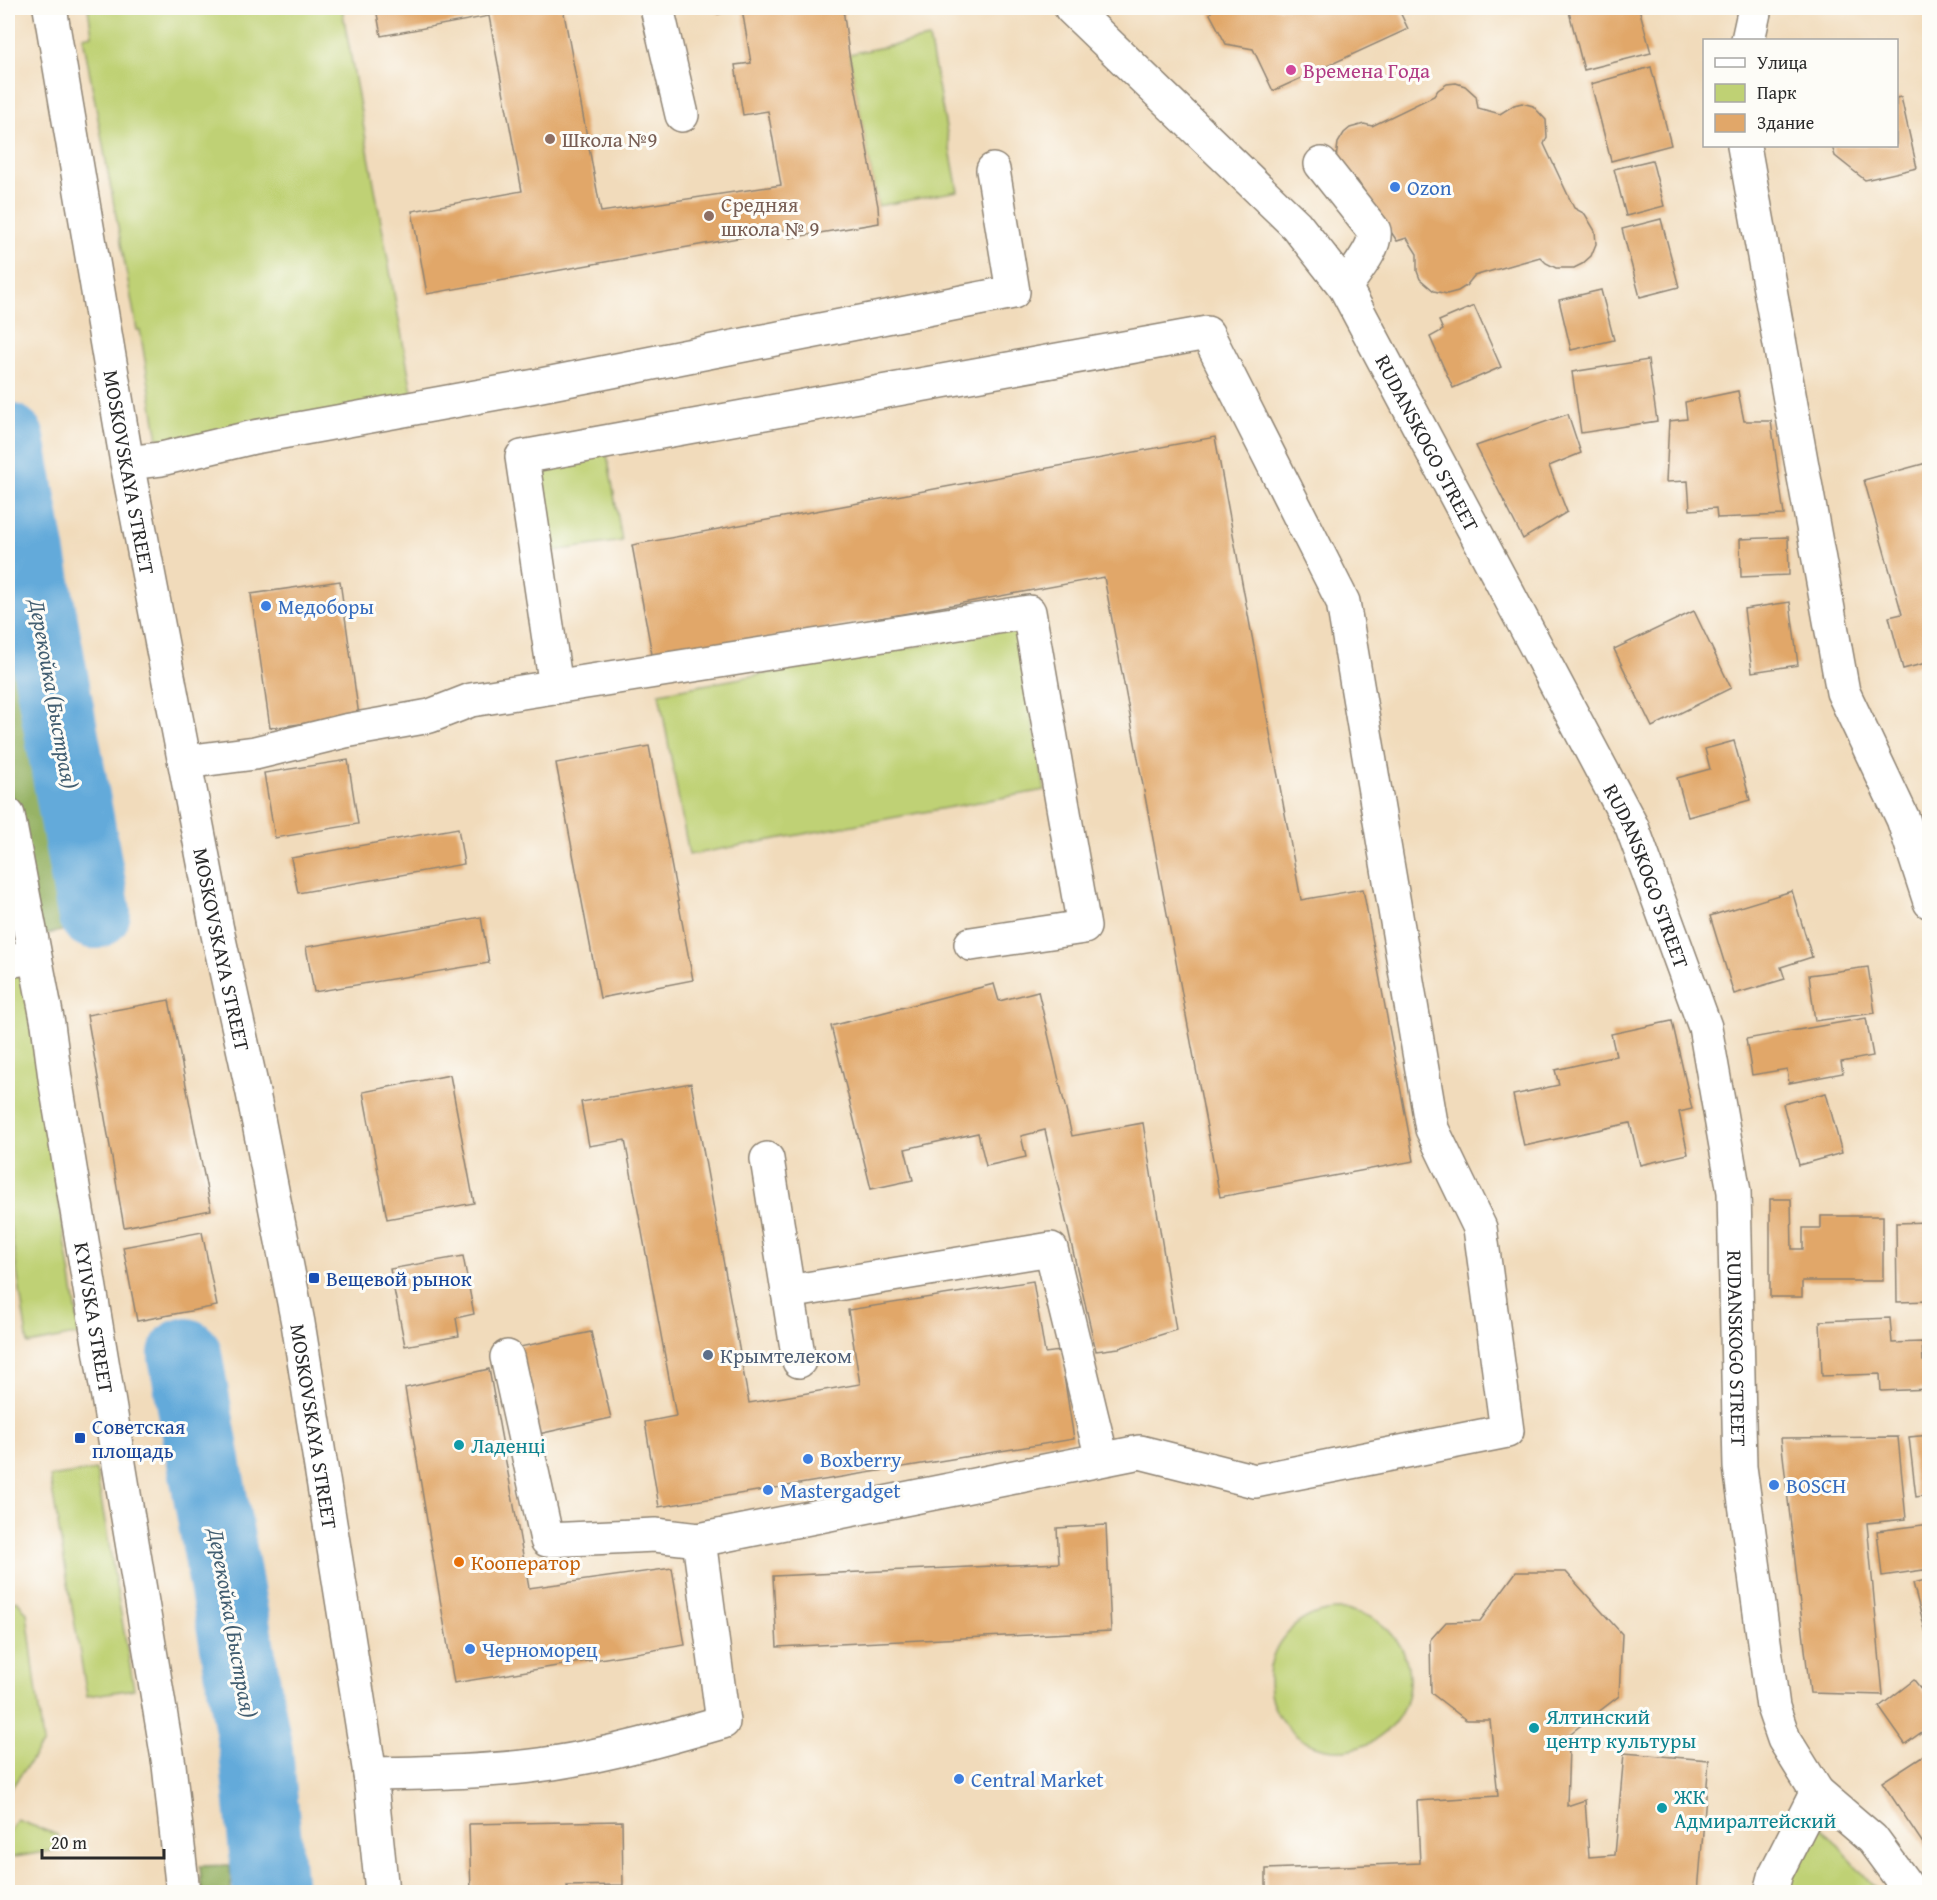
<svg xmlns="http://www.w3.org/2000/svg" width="1937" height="1900" viewBox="0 0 1937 1900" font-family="'Gentium Book Plus',serif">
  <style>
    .green { fill: #bfd174; stroke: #757e50; stroke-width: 1.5 }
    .forest { fill: #97b366; stroke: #616f48; stroke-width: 1.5 }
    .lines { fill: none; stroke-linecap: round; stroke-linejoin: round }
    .river { stroke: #64aada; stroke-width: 74 }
    .building { fill: #e1a769 }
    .minor-casing { stroke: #8e8373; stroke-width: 36 }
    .major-casing { stroke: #8e8373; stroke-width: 36 }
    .minor { stroke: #fff; stroke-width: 33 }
    .major { stroke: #fff; stroke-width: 33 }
    .hotel-dot { fill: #d1479c; stroke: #fdfcf7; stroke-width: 2 }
    .education-dot { fill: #8d6e63; stroke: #fdfcf7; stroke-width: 2 }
    .shop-dot { fill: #3f7fe0; stroke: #fdfcf7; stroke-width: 2 }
    .transit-dot { fill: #1a4fb4; stroke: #fdfcf7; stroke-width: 2 }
    .service-dot { fill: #5c6f8a; stroke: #fdfcf7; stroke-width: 2 }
    .culture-dot { fill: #0f9aa8; stroke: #fdfcf7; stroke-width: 2 }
    .food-dot { fill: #e8710a; stroke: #fdfcf7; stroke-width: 2 }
    .labels { text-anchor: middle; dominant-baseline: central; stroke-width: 6; stroke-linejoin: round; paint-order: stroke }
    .hotel-label { font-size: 21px; fill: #b23c85; stroke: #fdfcf7; text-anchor: start }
    .education-label { font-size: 21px; fill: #785e54; stroke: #fdfcf7; text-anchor: start }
    .shop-label { font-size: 21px; fill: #366cbe; stroke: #fdfcf7; text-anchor: start }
    .street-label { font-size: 21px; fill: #2b2b2b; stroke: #fdfcf7 }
    .transit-label { font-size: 21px; fill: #164399; stroke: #fdfcf7; text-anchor: start }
    .service-label { font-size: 21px; fill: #4e5e75; stroke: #fdfcf7; text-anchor: start }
    .culture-label { font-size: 21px; fill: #0d838f; stroke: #fdfcf7; text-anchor: start }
    .food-label { font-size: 21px; fill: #c56008; stroke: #fdfcf7; text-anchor: start }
    .water-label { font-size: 22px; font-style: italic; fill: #425e71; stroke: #fdfcf7 }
  </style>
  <rect width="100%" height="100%" fill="#fdfcf7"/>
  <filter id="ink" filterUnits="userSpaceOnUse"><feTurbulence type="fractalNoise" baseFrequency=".0167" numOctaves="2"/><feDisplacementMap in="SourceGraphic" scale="12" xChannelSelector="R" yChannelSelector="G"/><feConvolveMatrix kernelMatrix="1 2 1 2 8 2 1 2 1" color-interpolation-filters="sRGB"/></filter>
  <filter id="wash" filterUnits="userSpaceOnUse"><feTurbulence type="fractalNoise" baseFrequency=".008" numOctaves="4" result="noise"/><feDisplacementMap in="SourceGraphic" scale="24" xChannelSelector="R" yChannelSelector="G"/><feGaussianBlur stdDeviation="1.35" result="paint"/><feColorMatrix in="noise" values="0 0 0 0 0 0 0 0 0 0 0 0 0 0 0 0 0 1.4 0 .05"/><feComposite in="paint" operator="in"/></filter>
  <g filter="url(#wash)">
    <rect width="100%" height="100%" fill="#f1dbbb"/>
    <g class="green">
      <path d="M88 8H342L415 408 158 440 140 330H137L83 37 92 35Z"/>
      <path d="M929 38 958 191 878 206 849 54Z"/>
      <path d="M606 448 622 541 554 551 538 461Z"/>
      <path d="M1016 628 1045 790 689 855 659 693Z"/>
      <path d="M23 973 80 1334 28 1344 8 1211V976Z"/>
      <path d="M96 1470 134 1689 87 1696 50 1477Z"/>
      <path d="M17 1600 27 1613 43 1743 10 1790 8 1789V1606Z"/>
      <circle cx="1339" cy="1680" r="70"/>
      <path d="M1810 1814 1879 1892H1787Z"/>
      <path d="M17 1820 58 1835 56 1850 8 1858V1834Z"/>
    </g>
    <g class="forest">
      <path d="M8 577 70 929 34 937 8 776Z"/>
      <path d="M230 1865 231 1892H202L200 1866Z"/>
    </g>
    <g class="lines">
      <g class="river">
        <path d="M8 440 94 912"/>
        <path d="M185 1355 256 1752 270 1892"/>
      </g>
    </g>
    <g id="blocks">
      <g class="building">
        <path d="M376 8H563L601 212 781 185 768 111 743 115 735 65 751 63 742 9 718 14 717 8H843L849 54 878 206 879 223 790 238 788 229 427 294 412 211 522 191 489 16 381 36Z"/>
        <path d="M1213 8H1398L1408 29 1273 91 1253 49 1226 44 1210 14Z"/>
        <path d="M1568 8H1639L1651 53 1584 70Z"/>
        <path d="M1651 67 1671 145 1611 161 1591 84Z"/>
        <path d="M1456 83 1465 86 1476 96 1478 108 1500 114 1514 105 1522 103 1533 106 1546 120 1547 137 1544 144 1574 208 1585 214 1595 231 1596 244 1591 256 1582 264 1574 268H1556L1546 263 1540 257 1474 276 1466 286 1458 291 1447 294 1434 291 1420 279 1417 271V254L1407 238 1397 241 1357 180 1347 174 1336 159 1338 143 1344 133 1350 128 1364 124 1372 126 1434 96 1438 90 1447 84Z"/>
        <path d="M1901 97 1917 168 1865 180 1835 156 1832 146H1896V98Z"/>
        <path d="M1652 160 1664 206 1626 216 1614 169Z"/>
        <path d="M1661 219 1679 287 1640 297 1622 229Z"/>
        <path d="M1601 290 1614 340 1571 350 1559 300Z"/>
        <path d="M1474 306 1501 367 1453 388 1430 337 1443 330 1439 321Z"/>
        <path d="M1648 360 1657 421 1581 433 1572 372Z"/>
        <path d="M1738 391 1744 421H1771L1784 515 1717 518 1716 508 1690 510 1688 481 1666 482 1669 421 1687 419 1685 402Z"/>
        <path d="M1568 414 1581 453 1549 466 1567 512 1523 539 1476 446Z"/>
        <path d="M1215 437 1301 900 1363 889 1414 1161 1220 1197 1104 577 653 660 632 545Z"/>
        <path d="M1930 462V662L1903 669 1889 617 1902 614 1864 480Z"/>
        <path d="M1788 537 1789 575 1741 577 1740 539Z"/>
        <path d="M340 581 359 716 270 728 251 594Z"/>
        <path d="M1790 602 1798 665 1752 672 1744 609Z"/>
        <path d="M1694 611 1731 688 1652 727 1614 649Z"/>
        <path d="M1734 741 1750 800 1688 817 1677 778 1710 769 1705 749Z"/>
        <path d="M649 746 693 980 600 998 556 763Z"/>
        <path d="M348 760 358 824 275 838 264 773Z"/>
        <path d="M458 828 464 864 298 893 291 858Z"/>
        <path d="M1792 891 1812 957 1781 967 1785 979 1734 994 1710 916Z"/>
        <path d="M481 917 489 963 314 992 306 947Z"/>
        <path d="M1868 967 1875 1013 1815 1021 1809 975Z"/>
        <path d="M994 984 999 1001 1038 991 1072 1136 1143 1123 1176 1330 1119 1348 1096 1351 1045 1130 1021 1136 1026 1157 986 1166 978 1133 905 1149 913 1180 871 1189 831 1026Z"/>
        <path d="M169 1000 211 1210 124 1227 87 1015Z"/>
        <path d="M1866 1018 1873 1056 1841 1062 1843 1073 1789 1083 1787 1069 1752 1075 1746 1039Z"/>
        <path d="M1672 1021 1692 1109 1679 1112 1688 1154 1640 1165 1630 1123 1524 1146 1513 1095 1559 1085 1555 1070 1616 1056 1611 1034Z"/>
        <path d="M450 1075 474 1203 387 1219 363 1092Z"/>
        <path d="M691 1083 749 1403 860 1384 848 1310 1033 1281 1045 1353 1060 1351 1074 1439 659 1507 645 1422 676 1416 625 1140 589 1146 581 1102Z"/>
        <path d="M1826 1093 1842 1153 1799 1165 1783 1104Z"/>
        <path d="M1770 1199H1791L1792 1249H1803V1228H1821V1216H1883V1281H1802V1297H1770Z"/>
        <path d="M1930 1222V1301L1897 1302 1896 1223Z"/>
        <path d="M202 1232 217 1306 137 1321 123 1247Z"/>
        <path d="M463 1256 474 1314 456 1318 459 1336 405 1346 390 1269Z"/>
        <path d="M1890 1318 1892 1343 1922 1342 1923 1361H1930V1389L1881 1391 1880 1374 1822 1376 1820 1321Z"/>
        <path d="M591 1332 611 1418 534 1435 515 1348Z"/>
        <path d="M489 1369 529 1588 672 1568 685 1645 454 1683 405 1388Z"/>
        <path d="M1930 1435V1495L1916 1497 1909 1437Z"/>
        <path d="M1898 1437 1906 1519 1867 1523 1883 1695 1810 1693 1781 1438Z"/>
        <path d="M1930 1524V1569L1882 1576 1877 1531Z"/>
        <path d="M1106 1525 1111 1631 777 1647 773 1576 1059 1563 1057 1528Z"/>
        <path d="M1516 1572H1566L1622 1634 1619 1696 1567 1736 1569 1747 1567 1806 1585 1800 1589 1857 1615 1855 1624 1753 1709 1760 1698 1892H1266V1869L1420 1863 1417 1801 1498 1796 1490 1720H1466L1431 1693 1430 1640 1446 1622 1480 1621Z"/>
        <path d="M1930 1579V1645H1929L1913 1583Z"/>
        <path d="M1914 1680 1930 1700V1726L1905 1744 1879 1707Z"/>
        <path d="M1930 1751V1854L1882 1782Z"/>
        <path d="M622 1821 623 1885 567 1886 568 1892H471L469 1824Z"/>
      </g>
    </g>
  </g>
  <g filter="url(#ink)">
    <use href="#blocks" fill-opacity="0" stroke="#8e8373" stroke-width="1.5"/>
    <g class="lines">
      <g class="minor-casing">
        <g id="minor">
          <path d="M657 8 682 115"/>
          <path id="s1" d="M1071 8 1296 225 1345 287 1632 827 1705 1027 1734 1192 1740 1467 1773 1707 1784 1739 1817 1792"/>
          <path d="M1321 164 1374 231C1377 247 1354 273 1345 287"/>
          <path d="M127 463 161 459 254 437 536 386 1013 292 993 170"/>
          <path d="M185 762 255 753 345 731 430 716 471 700 1029 612 1084 927 971 944"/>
          <path d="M8 961 34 957"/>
          <path d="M767 1159 799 1361"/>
          <path d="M788 1292 1051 1249 1102 1459"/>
          <path d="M507 1357 547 1540 655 1535 699 1540"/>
          <path d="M370 1774C431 1773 493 1772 553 1763 611 1754 667 1738 723 1722L699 1540 1140 1452 1255 1481 1507 1431 1480 1228 1432 1129 1343 602 1207 333 522 457 556 687"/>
        </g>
      </g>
      <g class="major-casing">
        <g id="major">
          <path id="s2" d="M50 8 127 463 217 930 253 1093 298 1323 370 1774 382 1892"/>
          <path d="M1748 40 1755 8"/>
          <path d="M1744 146 1843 692 1903 819 1930 902"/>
          <path id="s3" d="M8 815 48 1024 55 1078 169 1765 183 1892"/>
          <path d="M1771 1892 1776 1873 1817 1792 1872 1839 1911 1892"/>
        </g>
      </g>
      <use href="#minor" class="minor"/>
      <use href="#major" class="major"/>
    </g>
  </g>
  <circle class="hotel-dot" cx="1291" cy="70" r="6"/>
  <g class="education-dot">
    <circle cx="550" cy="139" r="6"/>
    <circle cx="709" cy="216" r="6"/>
  </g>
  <g class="shop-dot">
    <circle cx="1395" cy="187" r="6"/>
    <circle cx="266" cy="606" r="6"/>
    <circle cx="808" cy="1459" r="6"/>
    <circle cx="1774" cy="1485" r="6"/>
    <circle cx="768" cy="1490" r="6"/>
    <circle cx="470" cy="1649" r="6"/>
    <circle cx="959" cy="1779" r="6"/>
  </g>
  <g class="transit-dot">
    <rect x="308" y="1272" width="12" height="12" rx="3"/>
    <rect x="74" y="1432" width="12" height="12" rx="3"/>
  </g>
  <circle class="service-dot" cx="708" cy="1355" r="6"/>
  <g class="culture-dot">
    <circle cx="459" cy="1445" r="6"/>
    <circle cx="1534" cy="1728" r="6"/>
    <circle cx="1662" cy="1808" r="6"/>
  </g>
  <circle class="food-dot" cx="459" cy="1562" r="6"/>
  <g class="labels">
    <g class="hotel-label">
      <text x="1303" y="70">Времена Года</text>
    </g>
    <g class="education-label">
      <text x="562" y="139">Школа №9</text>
      <text x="721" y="204">Средняя<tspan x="721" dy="24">школа № 9</tspan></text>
    </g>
    <g class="shop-label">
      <text x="1407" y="187">Ozon</text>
      <text x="278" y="606">Медоборы</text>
      <text x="820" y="1459">Boxberry</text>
      <text x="1786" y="1485">BOSCH</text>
      <text x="780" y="1490">Mastergadget</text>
      <text x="482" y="1649">Черноморец</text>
      <text x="971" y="1779">Central Market</text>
    </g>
    <g class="street-label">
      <text stroke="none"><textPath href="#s1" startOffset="568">RUDANSKOGO STREET</textPath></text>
      <text stroke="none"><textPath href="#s2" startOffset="471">MOSKOVSKAYA STREET</textPath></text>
      <text stroke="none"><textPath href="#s1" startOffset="1054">RUDANSKOGO STREET</textPath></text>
      <text stroke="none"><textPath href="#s2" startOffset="957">MOSKOVSKAYA STREET</textPath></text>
      <text stroke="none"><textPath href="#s3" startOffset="510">KYIVSKA STREET</textPath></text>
      <text stroke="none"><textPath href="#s1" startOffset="1540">RUDANSKOGO STREET</textPath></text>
      <text stroke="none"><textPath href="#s2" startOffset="1443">MOSKOVSKAYA STREET</textPath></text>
    </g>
    <g class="transit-label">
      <text x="326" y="1278">Вещевой рынок</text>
      <text x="92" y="1426">Советская<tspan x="92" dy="24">площадь</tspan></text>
    </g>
    <g class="service-label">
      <text x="720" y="1355">Крымтелеком</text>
    </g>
    <g class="culture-label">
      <text x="471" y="1445">Ладенці</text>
      <text x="1546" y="1716">Ялтинский<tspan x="1546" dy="24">центр культуры</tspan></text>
      <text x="1674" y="1796">ЖК<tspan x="1674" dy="24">Адмиралтейский</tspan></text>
    </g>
    <g class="food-label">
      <text x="471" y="1562">Кооператор</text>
    </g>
    <g class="water-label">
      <text transform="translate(54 694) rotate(80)">Дерекойка (Быстрая)</text>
      <text transform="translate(233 1623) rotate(80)">Дерекойка (Быстрая)</text>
    </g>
  </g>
  <rect width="1937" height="1900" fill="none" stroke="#fdfcf7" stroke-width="30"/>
  <rect x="1703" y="39" width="195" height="108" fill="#fdfcf7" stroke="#a9a8a5" stroke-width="1.5"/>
  <rect x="1715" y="58" width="30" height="9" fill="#ffffff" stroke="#a9a8a5" stroke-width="1.5"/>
  <text x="1757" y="69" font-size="18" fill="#2b2b2b">Улица</text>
  <rect x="1715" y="84" width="30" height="18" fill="#bfd174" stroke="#a9a8a5" stroke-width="1.5"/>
  <text x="1757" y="99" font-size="18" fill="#2b2b2b">Парк</text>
  <rect x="1715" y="114" width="30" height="18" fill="#e1a769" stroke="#a9a8a5" stroke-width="1.5"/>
  <text x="1757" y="129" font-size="18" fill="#2b2b2b">Здание</text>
  <path d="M42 1849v9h122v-9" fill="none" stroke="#2b2b2b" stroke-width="3"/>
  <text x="51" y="1849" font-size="18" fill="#2b2b2b" stroke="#fdfcf7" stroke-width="4.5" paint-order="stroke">20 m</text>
</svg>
